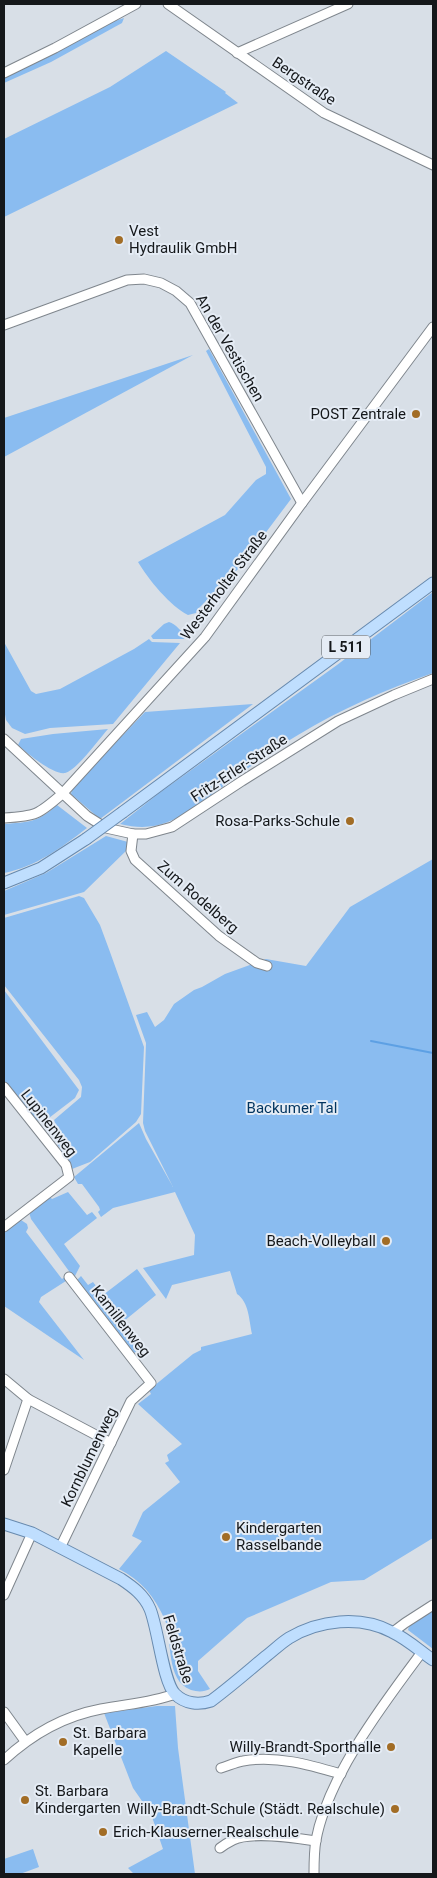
<svg xmlns="http://www.w3.org/2000/svg" width="437" height="1878" viewBox="0 0 437 1878" font-family="Roboto,sans-serif">
  <style>
    .green { fill: #8abcf0 }
    .lines { fill: none; stroke-linecap: round; stroke-linejoin: round }
    .stream { stroke: #5da0e4; stroke-width: 2 }
    .minor-casing { stroke: #7f868d; stroke-width: 11 }
    .major-casing { stroke: #688aae; stroke-width: 13 }
    .minor { stroke: #fff; stroke-width: 9 }
    .major { stroke: #bfdefe; stroke-width: 11 }
    .major-bridge-casing { stroke: #688aae; stroke-width: 13; stroke-linecap: butt }
    .major-bridge { stroke: #bfdefe; stroke-width: 11 }
    .poi-dot { fill: #a26d26; stroke: #e5ecf5; stroke-width: 2 }
    .labels { text-anchor: middle; dominant-baseline: central; stroke-width: 4; stroke-linejoin: round; paint-order: stroke }
    .shield { fill: #e5ecf5; stroke: #53585c; stroke-width: 1 }
    .shield-label { font-size: 14px; font-weight: bold; fill: #15181b }
    .street-label { font-size: 15px; fill: #15181b; stroke: #e5ecf5 }
    .poi-label { font-size: 15px; fill: #15181b; stroke: #e5ecf5; text-anchor: start }
    .park-label { font-size: 15px; fill: #01345f; stroke: #e5ecf5 }
  </style>
  <rect width="100%" height="100%" fill="#d8dfe7"/>
  <g class="green">
    <path d="M124 18 122 23 51 62 4 83V77L106 24Z"/>
    <path d="M166 51 226 92 225 93 238 103 4 217V139L110 87Z"/>
    <path d="M209 349 291 499 240 567 197 610 196 613 188 615C171 607 148 579 138 562L225 515 256 480 266 474V467L206 351Z"/>
    <path d="M193 355 4 457V418Z"/>
    <path d="M433 592V673C387 689 341 709 298 735 261 757 227 784 192 809 168 825 149 831 120 824L158 794 337 665Z"/>
    <path d="M169 622C176 624 182 632 186 637L184 639H153L151 636 164 624Z"/>
    <path d="M149 639 152 642 180 643 113 724 50 728 25 734 12 728 6 720 4 709V642L31 691 36 694 60 689 134 649Z"/>
    <path d="M253 704 100 819 71 794 72 790 78 782 145 712Z"/>
    <path d="M108 729C99 739 77 770 65 773 53 775 27 753 18 745L21 739 53 734Z"/>
    <path d="M57 805 87 828C62 847 36 867 4 873V824C29 822 37 823 57 805Z"/>
    <path d="M106 836 128 842 129 848 84 892 4 915V891L46 873Z"/>
    <path d="M433 859V1538L364 1580 331 1582 247 1618 198 1661V1671L210 1689C204 1692 198 1692 191 1690 165 1680 173 1641 165 1620 155 1597 141 1580 119 1569L142 1541 132 1536 143 1512 180 1482 165 1463 169 1461 167 1455 182 1444 138 1404 151 1394 149 1390 193 1354 201 1350V1347L252 1334C249 1320 249 1302 237 1294L230 1271 172 1285 166 1299 143 1268 194 1255 195 1235 175 1192 113 1208 101 1217 98 1212 100 1210 99 1207 82 1184H78L74 1177 139 1123 146 1139 173 1187 145 1131 143 1123 146 1043 136 1015 147 1012 155 1027 164 1020 174 1004 194 990 202 987 225 974 266 959 306 966 350 907Z"/>
    <path d="M79 896 84 898 100 925 110 952 144 1047 141 1114 136 1122 90 1162 72 1169 49 1130 56 1125 54 1120 81 1097 82 1087 79 1080 4 985V918Z"/>
    <path d="M4 990 79 1090 75 1098 45 1121 35 1120 4 1082Z"/>
    <path d="M68 1192 87 1215 92 1212 97 1218 64 1244 80 1266 74 1278 31 1219 29 1212 49 1196 52 1199Z"/>
    <path d="M21 1220 27 1224 28 1228 26 1232 62 1279 66 1276 69 1279 41 1297 39 1302 84 1360 4 1306V1230L15 1221Z"/>
    <path d="M137 1269 156 1295 124 1321 139 1342 135 1345 138 1350 133 1354 76 1281 81 1276 88 1285 93 1282 103 1295Z"/>
    <path d="M433 1610V1649L408 1630C410 1621 425 1615 433 1610Z"/>
    <path d="M157 1706H175L178 1748 195 1874H134L128 1868 163 1849 151 1814 133 1788 104 1713Z"/>
    <path d="M33 1849 39 1867 20 1874H5L4 1859Z"/>
  </g>
  <g class="lines">
    <path class="stream" d="M371 1041 433 1053"/>
    <g class="minor-casing">
      <g id="minor">
        <path d="M168 4 324 113 433 165"/>
        <path d="M237 53 348 4"/>
        <path d="M4 73 55 48 136 4"/>
        <path d="M4 325 127 280 144 279 161 283 176 291 190 303 302 503"/>
        <path d="M4 739 87 816 106 828 133 834H146L172 827 242 781 338 721 394 695 433 679"/>
        <path d="M4 818C36 816 38 815 62 794L205 637 302 503 433 327"/>
        <path d="M133 834 131 851 135 860 219 936 257 963 267 966"/>
        <path d="M4 1087 66 1165 69 1177 4 1227"/>
        <path d="M4 1379 28 1399 111 1443"/>
        <path d="M4 1470 28 1399"/>
        <path d="M60 1548 131 1401 151 1383 69 1277"/>
        <path d="M4 1595 32 1533"/>
        <path d="M393 1632 405 1623 433 1605"/>
        <path d="M4 1712 25 1741"/>
        <path d="M4 1760C31 1735 64 1716 101 1709 126 1704 151 1703 175 1694"/>
        <path d="M221 1768C228 1766 236 1762 243 1761 276 1755 310 1765 341 1774"/>
        <path d="M220 1848C224 1845 229 1842 233 1840 252 1831 296 1838 316 1841"/>
        <path d="M314 1874C314 1863 314 1851 316 1840 328 1776 384 1703 422 1652"/>
      </g>
    </g>
    <g class="major-casing">
      <g id="major">
        <path d="M123 812 433 583"/>
        <path d="M4 883 41 868 86 839"/>
        <path d="M4 1524 32 1533 121 1579C133 1587 144 1595 150 1609 158 1628 163 1682 175 1694 185 1704 199 1705 211 1701 230 1687 247 1672 265 1657 273 1651 281 1643 289 1638 319 1620 360 1615 392 1632 407 1639 420 1651 433 1660"/>
      </g>
    </g>
    <use href="#minor" class="minor"/>
    <use href="#major" class="major"/>
    <g class="major-bridge-casing">
      <path id="major-bridge" d="M86 839 123 812"/>
    </g>
    <use href="#major-bridge" class="major-bridge"/>
  </g>
  <g class="poi-dot">
    <circle cx="119" cy="240" r="5"/>
    <circle cx="416" cy="414" r="5"/>
    <circle cx="350" cy="821" r="5"/>
    <circle cx="386" cy="1241" r="5"/>
    <circle cx="226" cy="1537" r="5"/>
    <circle cx="63" cy="1742" r="5"/>
    <circle cx="391" cy="1747" r="5"/>
    <circle cx="25" cy="1800" r="5"/>
    <circle cx="395" cy="1809" r="5"/>
    <circle cx="103" cy="1832" r="5"/>
  </g>
  <g class="labels">
    <rect class="shield" x="322" y="635.5" width="48" height="23" rx="4"/>
    <g class="shield-label">
      <text x="346" y="647">L 511</text>
    </g>
    <g class="street-label">
      <text transform="translate(304 81) rotate(34)">Bergstraße</text>
      <text transform="translate(230 348) rotate(60)">An der Vestischen</text>
      <text transform="translate(224 585) rotate(-53)">Westerholter Straße</text>
      <text transform="translate(239 768) rotate(-33)">Fritz-Erler-Straße</text>
      <text transform="translate(198 897) rotate(41)">Zum Rodelberg</text>
      <text transform="translate(49 1123) rotate(52)">Lupinenweg</text>
      <text transform="translate(121 1321) rotate(52)">Kamillenweg</text>
      <text transform="translate(89 1457) rotate(-64)">Kornblumenweg</text>
      <text transform="translate(178 1649) rotate(73)">Feldstraße</text>
    </g>
    <g class="poi-label">
      <text x="129" y="231">Vest<tspan x="129" dy="17">Hydraulik GmbH</tspan></text>
      <text x="406" y="414" text-anchor="end">POST Zentrale</text>
      <text x="340" y="821" text-anchor="end">Rosa-Parks-Schule</text>
      <text x="376" y="1241" text-anchor="end">Beach-Volleyball</text>
      <text x="236" y="1528">Kindergarten<tspan x="236" dy="17">Rasselbande</tspan></text>
      <text x="73" y="1733">St. Barbara<tspan x="73" dy="17">Kapelle</tspan></text>
      <text x="381" y="1747" text-anchor="end">Willy-Brandt-Sporthalle</text>
      <text x="35" y="1791">St. Barbara<tspan x="35" dy="17">Kindergarten</tspan></text>
      <text x="385" y="1809" text-anchor="end">Willy-Brandt-Schule (Städt. Realschule)</text>
      <text x="113" y="1832">Erich-Klauserner-Realschule</text>
    </g>
    <g class="park-label">
      <text x="292" y="1108">Backumer Tal</text>
    </g>
  </g>
  <rect width="437" height="1878" fill="none" stroke="#15181b" stroke-width="10"/>
</svg>
